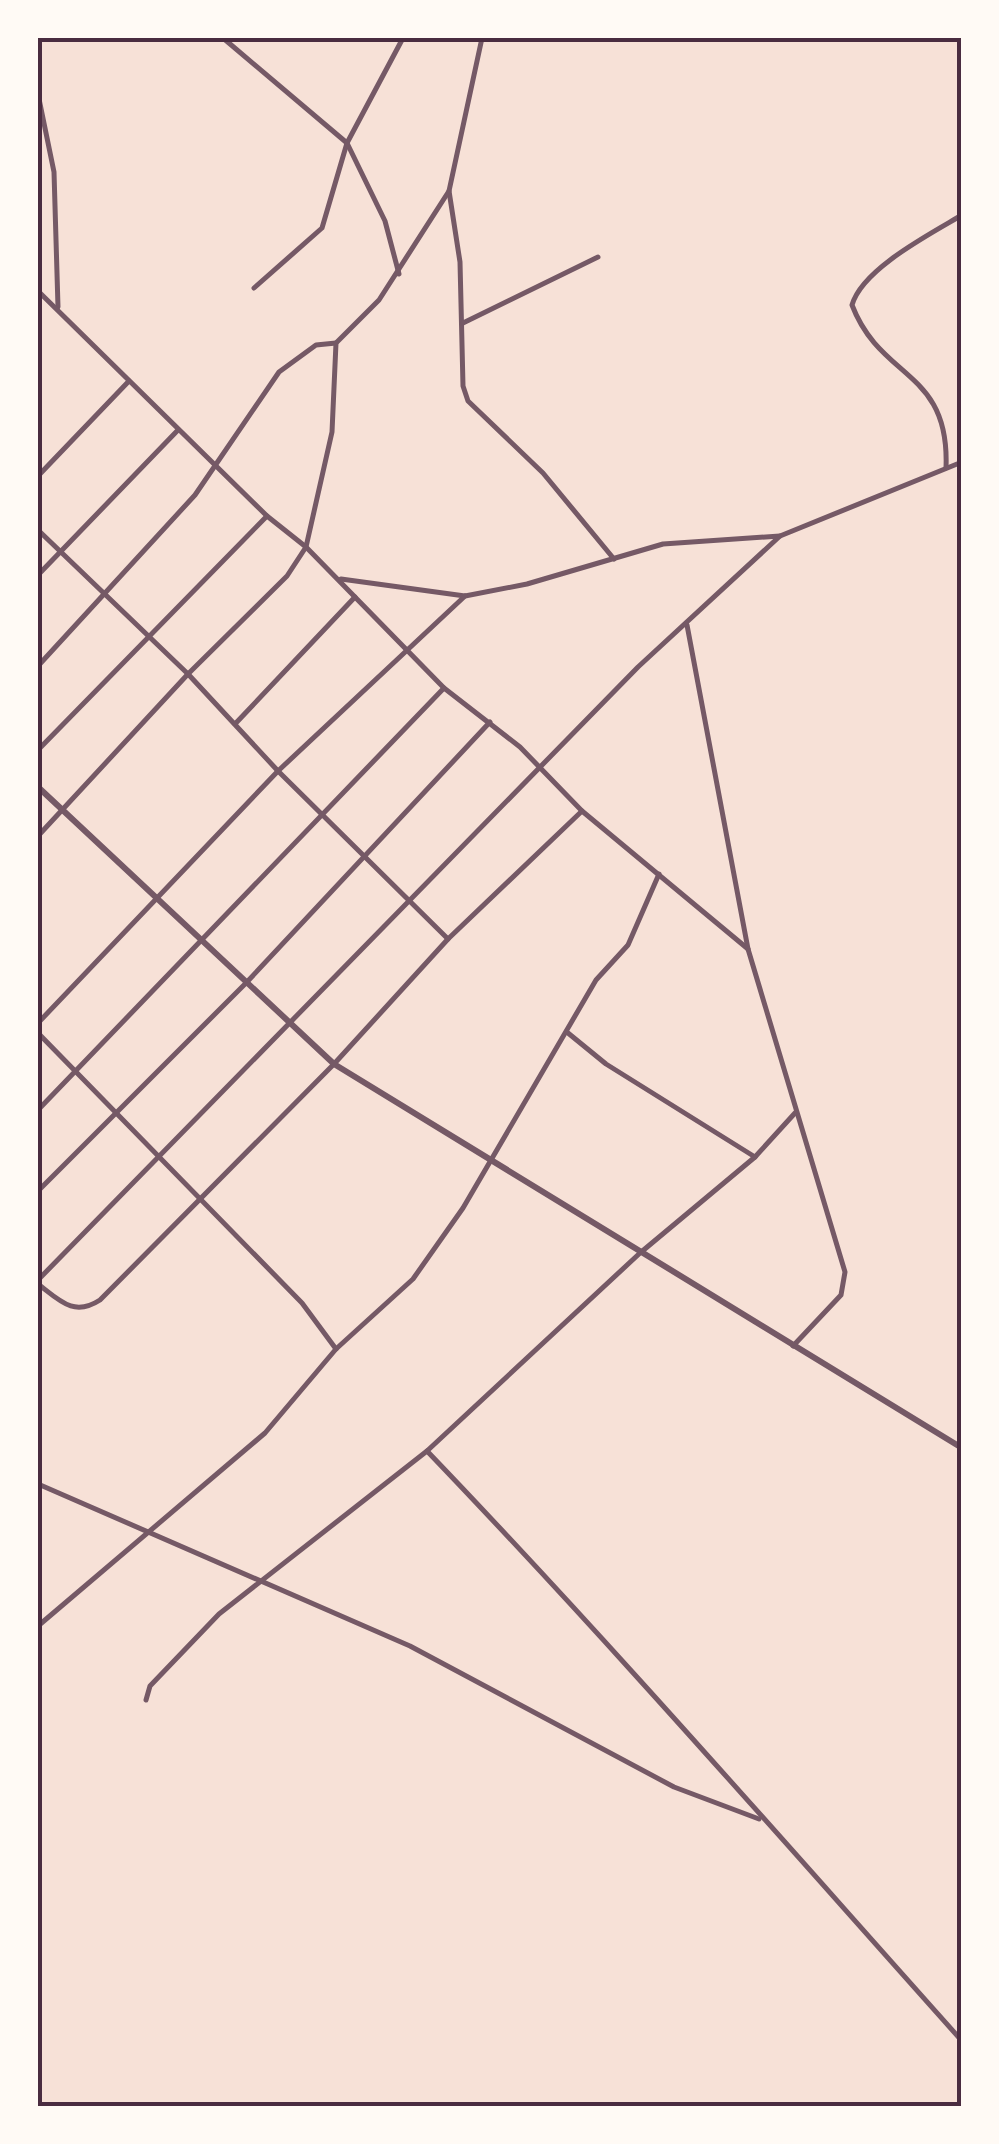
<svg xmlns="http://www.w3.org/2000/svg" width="999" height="2144" viewBox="0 0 999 2144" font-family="Raleway,sans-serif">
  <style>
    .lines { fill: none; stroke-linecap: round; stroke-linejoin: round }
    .minor { stroke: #755966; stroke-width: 5 }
    .tertiary { stroke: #755966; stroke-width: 6 }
    .neatline { fill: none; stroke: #4a2c40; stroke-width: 4 }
  </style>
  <rect width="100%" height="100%" fill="#f7e1d7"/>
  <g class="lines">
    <g class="minor">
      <path d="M223 38 347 143 385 221 399 274"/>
      <path d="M38 94 54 172 58 307"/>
      <path d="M449 191 460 262 463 386 468 401 543 473 614 559"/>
      <path d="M254 288 322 228 347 143 403 38"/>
      <path d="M38 291 267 516 306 547 444 688 520 747 582 811 748 949"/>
      <path d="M463 323 598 257"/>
      <path d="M946 468C950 369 881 381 852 305 862 269 930 234 962 215"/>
      <path d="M38 476 129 381"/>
      <path d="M38 530 188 674 278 771 448 939"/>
      <path d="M38 575 178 430"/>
      <path d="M341 579 465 596 527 584 663 544 780 536"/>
      <path d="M687 625 748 949 845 1272 841 1295 793 1346"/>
      <path d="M38 666 195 495 279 372 316 345 336 343"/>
      <path d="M235 724 355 597"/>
      <path d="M38 750 267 516"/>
      <path d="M38 836 188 674 287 576 306 547 332 432 336 343 379 300 449 191 482 38"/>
      <path d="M38 1023 278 771 465 596"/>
      <path d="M38 1033 302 1303 336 1349"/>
      <path d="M568 1033 606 1064 755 1157"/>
      <path d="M38 1110 444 688"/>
      <path d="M38 1191 246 983 490 722"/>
      <path d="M38 1280 638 667 780 536 962 462"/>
      <path d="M38 1284C60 1301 74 1317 100 1300L334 1064 448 939 582 811"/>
      <path d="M427 1451C611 1643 785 1843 962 2041"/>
      <path d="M38 1484 410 1646 674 1787 759 1819"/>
      <path d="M38 1626 265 1433 336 1349 413 1279 463 1208 596 980 628 945 659 874"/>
      <path d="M146 1700 150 1686 219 1614 427 1451 640 1253 755 1157 795 1113"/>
    </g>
    <path class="tertiary" d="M38 787 334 1064 962 1448"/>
  </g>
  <rect width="999" height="2144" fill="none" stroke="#fffaf5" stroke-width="80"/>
  <rect x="40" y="40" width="919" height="2064" class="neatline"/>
</svg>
